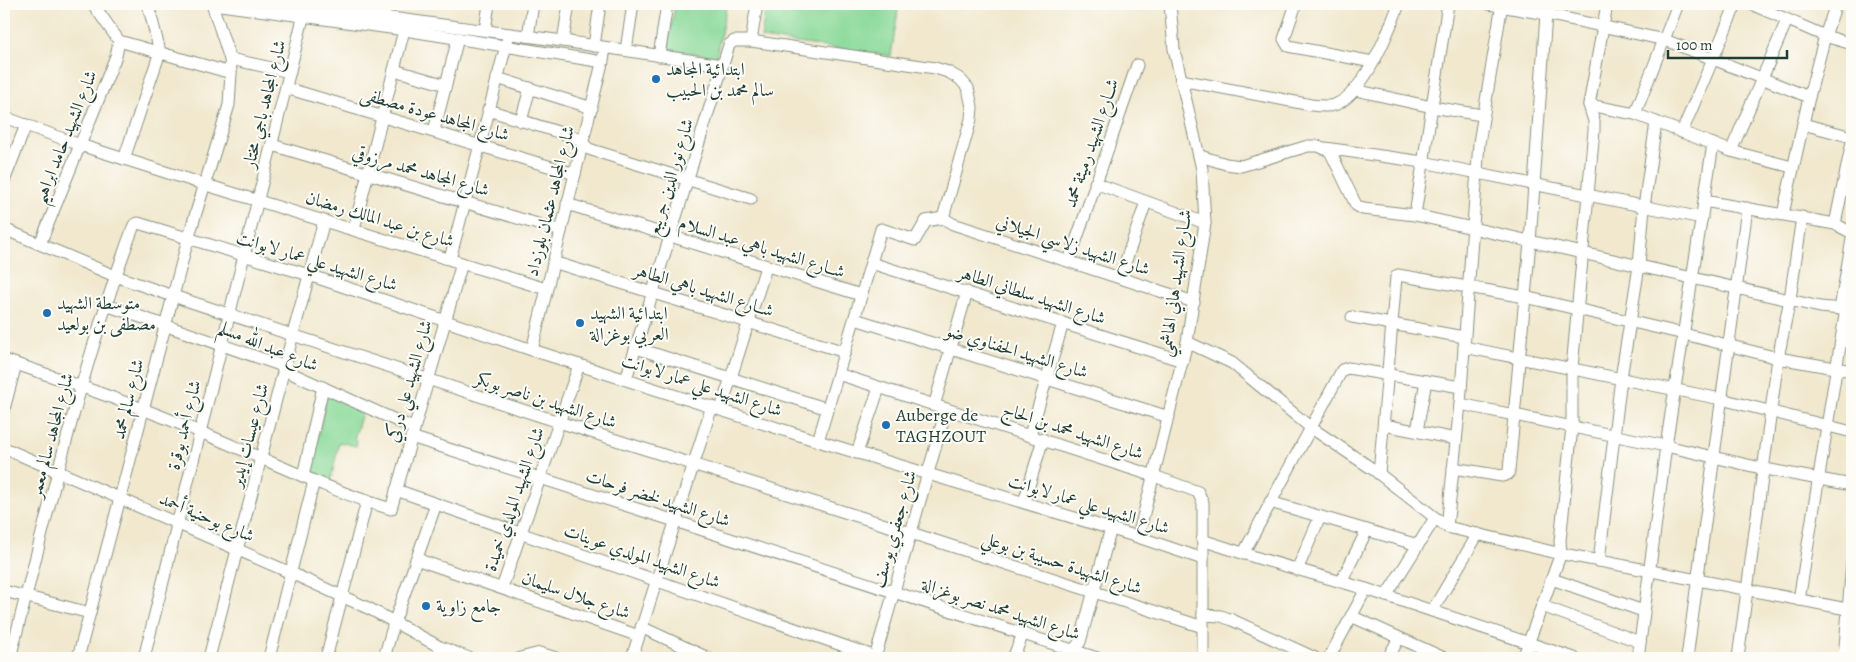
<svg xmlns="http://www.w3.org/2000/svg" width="1856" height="662" viewBox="0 0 1856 662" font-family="Alegreya,Amiri,serif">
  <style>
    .green { fill: #88d998; stroke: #548b66 }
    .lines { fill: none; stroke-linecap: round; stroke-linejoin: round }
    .minor-casing { stroke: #889281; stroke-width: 13 }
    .minor { stroke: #fff; stroke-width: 11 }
    .poi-dot { fill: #1f6fb2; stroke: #fdfcf7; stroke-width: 2 }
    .labels { text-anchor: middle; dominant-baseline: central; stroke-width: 4; stroke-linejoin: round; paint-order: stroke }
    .poi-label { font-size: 18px; fill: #1f3d34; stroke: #fdfcf7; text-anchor: start }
    .street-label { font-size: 18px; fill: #1f3d34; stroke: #fdfcf7 }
  </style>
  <rect width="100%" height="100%" fill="#fdfcf7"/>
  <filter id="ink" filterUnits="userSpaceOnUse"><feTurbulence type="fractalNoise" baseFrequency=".02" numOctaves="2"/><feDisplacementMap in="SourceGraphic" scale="10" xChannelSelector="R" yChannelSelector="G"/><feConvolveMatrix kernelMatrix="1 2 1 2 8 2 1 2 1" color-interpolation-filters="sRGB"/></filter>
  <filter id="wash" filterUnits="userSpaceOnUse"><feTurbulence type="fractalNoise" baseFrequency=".0096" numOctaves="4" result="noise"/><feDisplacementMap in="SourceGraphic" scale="20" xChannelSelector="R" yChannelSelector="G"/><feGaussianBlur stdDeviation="1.12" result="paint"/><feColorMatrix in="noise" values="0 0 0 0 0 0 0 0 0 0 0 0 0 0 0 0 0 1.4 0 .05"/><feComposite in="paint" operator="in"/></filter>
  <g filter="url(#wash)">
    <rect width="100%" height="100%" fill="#f1e8ce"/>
    <g class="green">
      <path d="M675 4H727L716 57 668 49Z"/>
      <path d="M766 4H899L891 56 761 38Z"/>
      <path d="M331 396 363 410 354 439 357 440 356 446 339 442 331 480 311 472 326 399Z"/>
    </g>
  </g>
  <g filter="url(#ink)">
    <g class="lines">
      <g class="minor-casing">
        <g id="minor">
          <path d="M93 4 119 41 231 73"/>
          <path d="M213 4 405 30 603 62"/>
          <path d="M287 4 563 41 722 65"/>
          <path d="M1296 4 1284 39 1288 46 1373 62"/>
          <path d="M1489 4 1546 14 1665 40 1809 97"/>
          <path d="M1751 4 1825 36 1852 44"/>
          <path d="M485 30 489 4"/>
          <path d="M528 36 533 4"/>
          <path d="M563 41 569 4"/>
          <path d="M751 41 935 68 948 72 960 79 968 88 972 107 971 119 943 218"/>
          <path d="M594 46 600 4"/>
          <path d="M626 50 633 4"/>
          <path d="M659 56 667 4"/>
          <path d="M230 59 290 72"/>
          <path d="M394 70 446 85"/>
          <path d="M497 78 592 108"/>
          <path d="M1181 80 1311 105C1318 106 1327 107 1334 105 1363 96 1389 31 1399 4"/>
          <path d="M286 88 575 174"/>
          <path d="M1355 90 1432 107 1482 115"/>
          <path d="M1589 105 1635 114 1731 151 1792 167"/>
          <path d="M488 110 577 138 589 149 595 151 751 199"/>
          <path d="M1635 114 1678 4"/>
          <path d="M4 117 80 145 203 184 546 289"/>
          <path d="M521 121 530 88"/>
          <path d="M1803 124 1852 137"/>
          <path d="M434 131 458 38"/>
          <path d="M1682 132 1736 4"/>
          <path d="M272 145 561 231"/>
          <path d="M1325 148 1423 162 1702 218"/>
          <path d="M1731 151 1787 20"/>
          <path d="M1200 156 1226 164 1241 166 1308 146H1318L1330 151 1356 205 1363 209 1415 215 1820 307 1852 310"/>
          <path d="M124 159 160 52 148 4"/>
          <path d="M4 181 26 125"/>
          <path d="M1095 183 1205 223"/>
          <path d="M1704 201 1835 224 1852 233"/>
          <path d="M567 204 861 295"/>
          <path d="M1783 214 1809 97 1825 36 1836 4"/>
          <path d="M1415 215 1448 4"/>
          <path d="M943 218 953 224 1194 302"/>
          <path d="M1835 224 1852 142"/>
          <path d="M4 229 115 276 173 296 559 422 911 533 1203 627"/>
          <path d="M354 229 406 22"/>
          <path d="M40 244 116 56 119 41"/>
          <path d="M450 259 508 38"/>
          <path d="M1069 261 1137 65"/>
          <path d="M553 262 845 352"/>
          <path d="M871 263 1183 361"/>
          <path d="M1120 278 1146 202"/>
          <path d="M106 305 280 365 284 370 413 428"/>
          <path d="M1840 309 1852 239"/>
          <path d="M1352 317 1464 337"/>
          <path d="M855 319 1169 417"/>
          <path d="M1187 342 1232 363 1310 427 1374 470 1447 527 1553 552 1852 610"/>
          <path d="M1464 347 1721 399 1852 432"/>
          <path d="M636 348 828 409"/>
          <path d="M532 350 604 55"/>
          <path d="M4 360C70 382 136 405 200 432 264 458 325 489 391 509L462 263"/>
          <path d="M838 374 1154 476 1198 492 1203 503V658"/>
          <path d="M626 379 729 45 734 41H751L757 4"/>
          <path d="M1460 404 1666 446 1765 469 1852 485"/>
          <path d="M934 406 967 292"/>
          <path d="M4 409 16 364"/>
          <path d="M721 409 766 267"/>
          <path d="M1384 425 1456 439"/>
          <path d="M1417 431 1426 381"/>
          <path d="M1030 435 1063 323"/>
          <path d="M411 437 675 521 1097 658"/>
          <path d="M818 441 881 229 915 240 926 221 943 218"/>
          <path d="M4 448 291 573 370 609 440 647 469 658"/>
          <path d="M857 453 879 388"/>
          <path d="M1453 468 1502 476 1508 474 1509 471 1530 242 1546 14"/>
          <path d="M1379 474 1396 277 1398 275 1525 297 1684 334 1778 358 1790 299 1802 217"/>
          <path d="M303 476 323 387"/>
          <path d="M396 490 876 657"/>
          <path d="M1024 502 1043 439"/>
          <path d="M1270 502 1418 545"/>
          <path d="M1447 527 1460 404 1479 143 1502 4"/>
          <path d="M1138 537 1187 342 1205 223 1202 169 1174 49 1170 4"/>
          <path d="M1202 540 1261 559 1366 589 1574 658"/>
          <path d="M1243 554 1342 370 1348 368 1461 387"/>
          <path d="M416 559 639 636"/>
          <path d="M1599 561 1621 378 1639 266 1644 207 1656 122"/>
          <path d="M1297 570 1320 517"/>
          <path d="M1552 579 1643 611"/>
          <path d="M1341 582 1367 530"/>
          <path d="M502 588 579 365"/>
          <path d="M4 591 90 613"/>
          <path d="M1386 596 1435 518"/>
          <path d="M1799 600 1846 309"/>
          <path d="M1542 606 1640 642"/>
          <path d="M1432 611 1478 534"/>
          <path d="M1203 615 1221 616 1232 620 1315 658"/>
          <path d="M1351 616 1444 658"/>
          <path d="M641 627 708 658"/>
          <path d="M10 658C48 513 81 366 134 225L138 223 309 275 532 350 818 441 1138 537 1203 559"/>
          <path d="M78 658 188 239 229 105 231 73 230 59 212 4"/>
          <path d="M144 658 306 6"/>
          <path d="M209 658 293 334 324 221"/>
          <path d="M269 658 314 481"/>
          <path d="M326 658 367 501"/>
          <path d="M384 658 394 623 436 504"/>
          <path d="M520 658 540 653 556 658"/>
          <path d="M632 658 712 406"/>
          <path d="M875 658 946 410"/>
          <path d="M1013 658 1023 634"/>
          <path d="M1067 658 1080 642 1111 528"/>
          <path d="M1329 658 1366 589"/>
          <path d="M1388 658 1399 638"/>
          <path d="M1523 658 1561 553 1560 541 1572 427V368L1594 130V121L1589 105 1607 4"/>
          <path d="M1638 658 1666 446 1713 144"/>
          <path d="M1687 658 1747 208"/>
          <path d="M1738 658 1778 358 1852 371"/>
          <path d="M1844 658 1852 563"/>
        </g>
      </g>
      <use href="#minor" class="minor"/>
    </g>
  </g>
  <g class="poi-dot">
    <circle cx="656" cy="79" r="5"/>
    <circle cx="47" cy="313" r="5"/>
    <circle cx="580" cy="323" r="5"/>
    <circle cx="886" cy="425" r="5"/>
    <circle cx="426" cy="606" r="5"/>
  </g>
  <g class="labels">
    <g class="poi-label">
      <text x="666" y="69">ابتدائية المجاهد<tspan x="666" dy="21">سالم محمد بن الحبيب</tspan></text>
      <text x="57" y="303">متوسطة الشهيد<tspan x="57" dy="21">مصطفى بن بولعيد</tspan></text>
      <text x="590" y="313">ابتدائية الشهيد<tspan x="590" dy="21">العربي بوغزالة</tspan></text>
      <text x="896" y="415">Auberge de<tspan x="896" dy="21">TAGHZOUT</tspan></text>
      <text x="436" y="606">جامع زاوية</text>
    </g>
    <g class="street-label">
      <text transform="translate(264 104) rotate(-76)">شارع المجاهد باجي مختار</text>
      <text transform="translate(435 114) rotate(16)">شارع المجاهد عودة مصطفى</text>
      <text transform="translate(65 137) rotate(-68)">شارع الشهيد حامد ابراهيم</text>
      <text transform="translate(1091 143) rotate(-71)">شــارع الشهيد رميثة محمد</text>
      <text transform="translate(421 171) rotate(16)">شارع المجاهد محمد مرزوقي</text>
      <text transform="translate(670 177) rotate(-73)">شارع نور الدين جريبع</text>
      <text transform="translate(550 201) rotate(-76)">شارع المجاهد عثمان بلوزداد</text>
      <text transform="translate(380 219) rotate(17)">شارع بن عبد المالك رمضان</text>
      <text transform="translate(1073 245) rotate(18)">شارع الشهيد زلاسي الجيلاني</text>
      <text transform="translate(762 247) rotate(17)">شــارع الشهيد باهي عبد السلام</text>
      <text transform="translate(317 261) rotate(17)">شارع الشهيد علي عمار لابوانت</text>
      <text transform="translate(1175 283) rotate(-82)">شــارع الشهيد هاني الهاشمي</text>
      <text transform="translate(704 290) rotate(17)">شــارع الشهيد باهي الطاهر</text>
      <text transform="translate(1032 295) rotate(18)">شارع الشهيد سلطاني الطاهر</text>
      <text transform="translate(268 346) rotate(22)">شارع عبد الله مسلم</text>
      <text transform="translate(1017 351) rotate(17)">شارع الشهيد الحفناوي ضو</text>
      <text transform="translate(409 381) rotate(-74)">شارع الشهيد علي دركي</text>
      <text transform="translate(702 385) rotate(18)">شارع الشهيد علي عمار لابوانت</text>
      <text transform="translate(128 399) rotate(-76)">شارع سالم محمد</text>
      <text transform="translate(546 400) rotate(18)">شارع الشهيد بن ناصر بوبكر</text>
      <text transform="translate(184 425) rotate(-76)">شارع أحمد بوقرة</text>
      <text transform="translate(1073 431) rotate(18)">شارع الشهيد محمد بن الحاج</text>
      <text transform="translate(51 435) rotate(-75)">شارع المجاهد سالم معمر</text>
      <text transform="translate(249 435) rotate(-75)">شارع عيسات إيدير</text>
      <text transform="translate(658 498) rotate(18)">شارع الشهيد لخضر فرحات</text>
      <text transform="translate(514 499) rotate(-71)">شارع الشهيد المولدي خميدة</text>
      <text transform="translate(1089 504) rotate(17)">شارع الشهيد علي عمار لابوانت</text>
      <text transform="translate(207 517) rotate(23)">شارع بوحنية أحمد</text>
      <text transform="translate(894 529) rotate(-74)">شارع جعفري يوسف</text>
      <text transform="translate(642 556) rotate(19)">شارع الشهيد المولدي عوينات</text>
      <text transform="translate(1062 563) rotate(18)">شارع الشهيدة حسيبة بن بوعلي</text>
      <text transform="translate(576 595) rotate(19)">شارع جلال سليمان</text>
      <text transform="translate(1001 609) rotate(18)">شارع الشهيد محمد نصر بوغزالة</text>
    </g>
  </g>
  <rect width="1856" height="662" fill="none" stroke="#fdfcf7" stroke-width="20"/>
  <path d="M1668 50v8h119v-8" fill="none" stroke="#1f3d34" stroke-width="2.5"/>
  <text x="1676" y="50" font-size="15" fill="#1f3d34" stroke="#fdfcf7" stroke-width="4" paint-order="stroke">100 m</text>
</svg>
